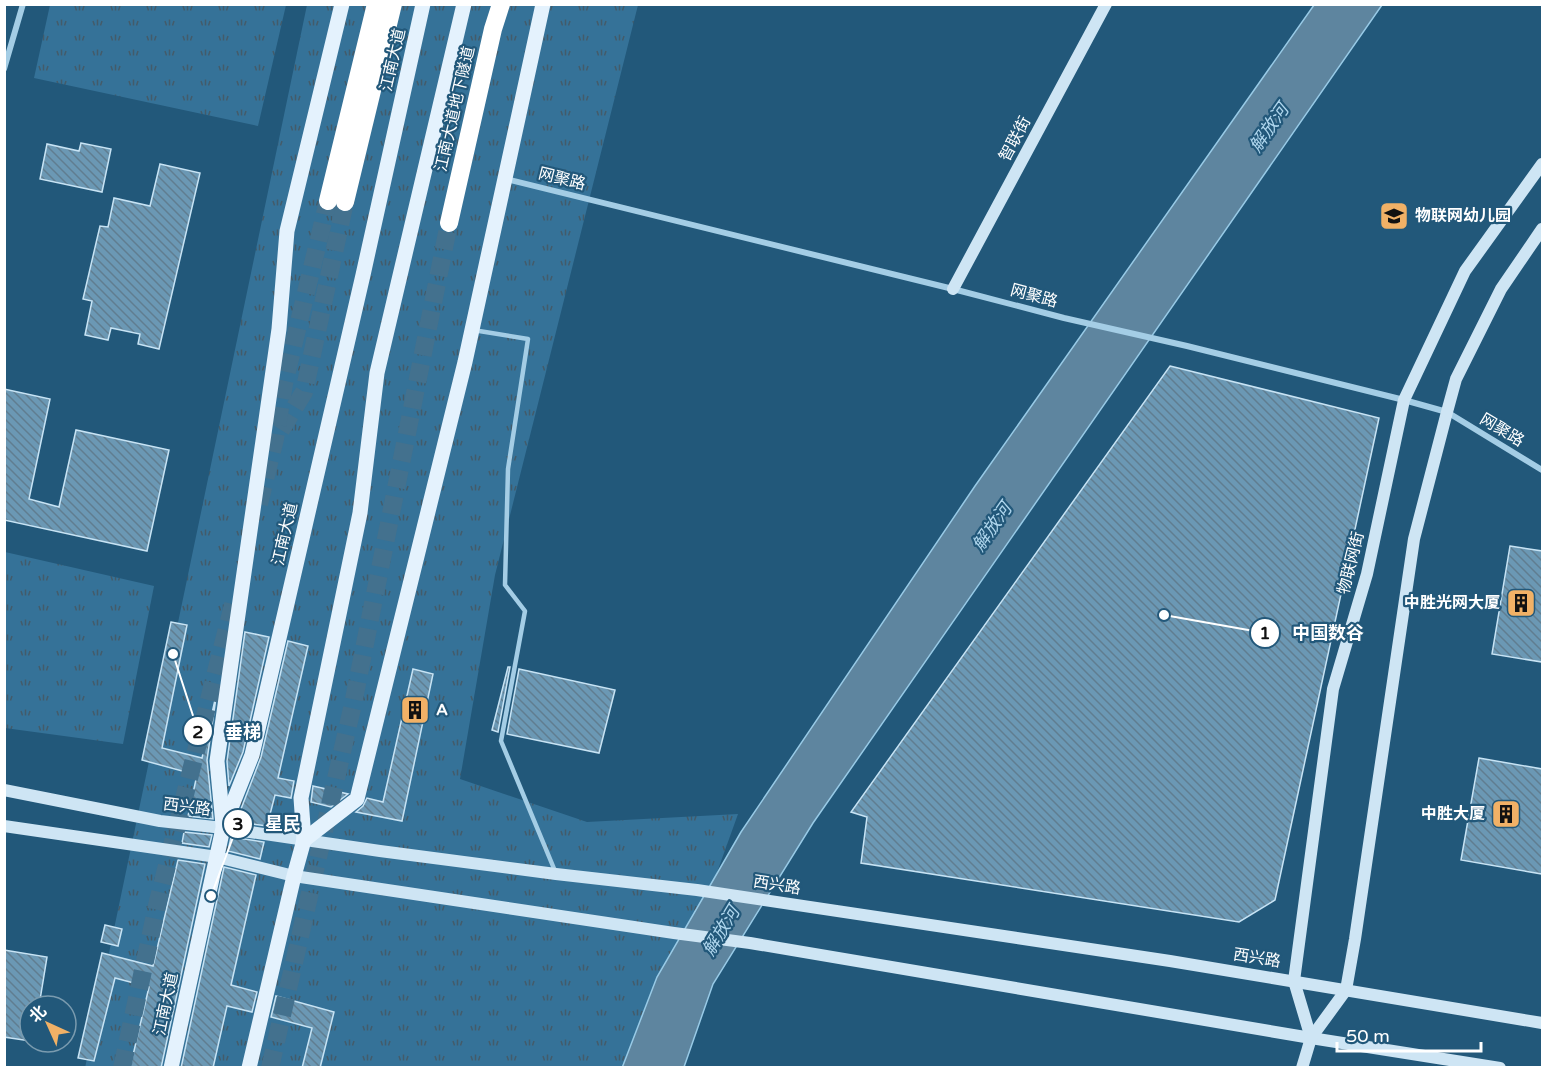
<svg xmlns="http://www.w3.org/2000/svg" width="1547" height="1072" viewBox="0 0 1547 1072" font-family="'Varela Round','Noto Sans SC',sans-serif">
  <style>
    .grass { fill: url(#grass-tufts) }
    .water { fill: #5e859f; stroke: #98cae6; stroke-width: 1.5 }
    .building { fill: url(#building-back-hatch); stroke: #c7e3f4; stroke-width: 1.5 }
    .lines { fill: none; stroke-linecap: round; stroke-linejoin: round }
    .highway-tunnel { stroke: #43718e; stroke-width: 18; stroke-dasharray: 18 9; stroke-linecap: butt }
    .lane { stroke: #a4cde5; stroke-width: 4.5 }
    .street { stroke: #a4cde5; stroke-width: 6 }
    .secondary { stroke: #cee5f4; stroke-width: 12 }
    .primary { stroke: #e4f2fd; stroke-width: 15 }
    .highway { stroke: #fff; stroke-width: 18 }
    .labels { text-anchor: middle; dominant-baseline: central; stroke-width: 4.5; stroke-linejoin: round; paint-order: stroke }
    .street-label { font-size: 16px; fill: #fff; stroke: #22587a }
    .poi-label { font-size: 16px; font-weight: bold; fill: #fff; stroke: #22587a; text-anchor: start }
    .water-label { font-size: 18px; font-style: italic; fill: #afd6ed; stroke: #22587a }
    .leader { fill: none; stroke: #fff; stroke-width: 2 }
    .callout-dot { fill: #fff; stroke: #22587a; stroke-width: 2 }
    .mark-label { font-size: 18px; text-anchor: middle; font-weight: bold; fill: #111 }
    .callout-label { font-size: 18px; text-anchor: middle; font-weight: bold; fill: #fff; stroke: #22587a; stroke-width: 4.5; stroke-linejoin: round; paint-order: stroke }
  </style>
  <defs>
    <pattern id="grass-tufts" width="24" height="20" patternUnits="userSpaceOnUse" patternTransform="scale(1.5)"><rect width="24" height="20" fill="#357298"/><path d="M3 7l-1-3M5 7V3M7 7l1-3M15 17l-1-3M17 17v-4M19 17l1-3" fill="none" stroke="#435b6a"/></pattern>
    <pattern id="building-back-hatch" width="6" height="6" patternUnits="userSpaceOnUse" patternTransform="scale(1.5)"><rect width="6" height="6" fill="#6b98b4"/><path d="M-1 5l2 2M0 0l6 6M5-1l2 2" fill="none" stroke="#607d90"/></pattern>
  </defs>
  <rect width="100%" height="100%" fill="#22587a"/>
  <g class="grass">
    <path d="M50 5H286L258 126 34 78Z"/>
    <path d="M307 5H638L495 575 460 779 587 822 738 814 647 1067 85 1068Z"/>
    <path d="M5 552 154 586 123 744 5 728Z"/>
  </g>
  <path class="water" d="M1314 5H1382L813 823 713 984 684 1067 622 1068 657 977 741 832 975 486Z"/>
  <g class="building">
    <path d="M81 143 111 149 102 192 40 179 47 144 79 151Z"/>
    <path d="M160 164 200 173 159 349 138 344 140 334 111 328 108 340 85 335 92 301 83 299 100 226 108 227 114 198 150 206Z"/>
    <path d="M1170 366 1379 418 1275 900 1239 922 861 863 867 817 851 812Z"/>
    <path d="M4 389 50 399 29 499 59 507 76 430 169 450 147 551 4 520Z"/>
    <path d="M1510 546 1542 551V662L1492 654Z"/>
    <path d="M171 622 187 625 162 748 202 758 217 691 207 760 213 819 188 816 197 775 142 760Z"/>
    <path d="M245 632 269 637 243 752 229 786 227 761Z"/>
    <path d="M288 641 308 646 278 778 294 781 291 798 275 795 267 826 236 822 261 757Z"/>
    <path d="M508 667H510L498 732 492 730Z"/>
    <path d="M413 669 433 674 402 821 356 812 363 806 367 798 383 802Z"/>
    <path d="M519 669 615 690 599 753 507 734Z"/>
    <path d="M1479 758 1542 769V874L1461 860Z"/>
    <path d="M313 786 348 794 331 807 311 802Z"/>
    <path d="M184 832 212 835 209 847 182 843Z"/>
    <path d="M231 837 264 842 260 859 228 851Z"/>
    <path d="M178 860 205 864 161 1068H130L149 987 115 978 94 1061 78 1058 102 953 153 966Z"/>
    <path d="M224 867 256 875 231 985 257 992 252 1012 227 1006 213 1068H181Z"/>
    <path d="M105 925 122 929 118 946 101 942Z"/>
    <path d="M4 950 47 957 39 1006H30V1041L4 1037Z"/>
    <path d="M276 996 334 1012 320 1068H302L312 1028 271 1017Z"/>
  </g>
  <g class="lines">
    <g class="highway-tunnel">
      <path d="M281 430 304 392 345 202"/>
      <path d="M259 504 275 439 284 384 328 201"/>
      <path d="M122 1068 158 901 235 597"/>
      <path d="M270 1068 353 704 449 223"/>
    </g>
    <path class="lane" d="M473 330 528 339 508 469 505 585 525 611 501 741 555 871"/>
    <g class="street">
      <path d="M4 69 23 4"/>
      <path d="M506 179 953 289 1064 318 1187 346 1404 400 1447 412 1542 470"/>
    </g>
    <g class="secondary">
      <path d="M953 289 1106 4"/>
      <path d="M4 790 160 821 223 828 380 851 556 874 697 890 1170 961 1542 1023"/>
      <path d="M4 826 217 857 294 876 674 933 750 943 1311 1038 1500 1068"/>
      <path d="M1311 1038 1294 981 1333 689 1367 574 1404 400 1465 271 1542 164"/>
      <path d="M1302 1068 1311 1038 1346 990 1355 939 1414 539 1447 412 1456 379 1501 289 1542 229"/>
    </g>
    <g class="primary">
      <path d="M223 825 217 761 279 329 287 231 342 4"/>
      <path d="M304 840 357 799 465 362 543 4"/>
      <path d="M171 1068 223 828 252 755 363 275 423 4"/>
      <path d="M249 1068 294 876 304 840 301 798 360 513 377 373 464 4"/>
    </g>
    <g class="highway">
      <path d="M328 201 376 4"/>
      <path d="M345 202 393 4"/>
      <path d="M449 223 493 29 501 4"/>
    </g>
  </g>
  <defs>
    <g id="school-square" transform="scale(1.5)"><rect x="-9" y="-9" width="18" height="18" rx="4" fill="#f1b166" stroke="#22587a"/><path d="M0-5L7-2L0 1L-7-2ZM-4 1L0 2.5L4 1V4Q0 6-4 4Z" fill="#111"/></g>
    <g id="building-square" transform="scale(1.5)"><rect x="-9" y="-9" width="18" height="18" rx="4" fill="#f1b166" stroke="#22587a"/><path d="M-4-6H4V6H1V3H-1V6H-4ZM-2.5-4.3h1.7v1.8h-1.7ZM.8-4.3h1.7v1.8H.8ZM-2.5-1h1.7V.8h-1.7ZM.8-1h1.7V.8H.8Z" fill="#111"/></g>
  </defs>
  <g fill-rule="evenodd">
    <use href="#school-square" x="1394" y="216"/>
    <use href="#building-square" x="1521" y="603"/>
    <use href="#building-square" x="415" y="710"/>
    <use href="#building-square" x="1506" y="814"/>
  </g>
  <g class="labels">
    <g class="street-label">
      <text transform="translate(393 60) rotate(-77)">江南大道</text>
      <text transform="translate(455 109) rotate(-77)">江南大道地下隧道</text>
      <text transform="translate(1015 139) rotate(-62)">智联街</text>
      <text transform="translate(562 179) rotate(14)">网聚路</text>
      <text transform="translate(1034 296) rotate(15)">网聚路</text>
      <text transform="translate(1502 430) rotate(31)">网聚路</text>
      <text transform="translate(285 534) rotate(-77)">江南大道</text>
      <text transform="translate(1351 563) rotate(-76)">物联网街</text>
      <text transform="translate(187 807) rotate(7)">西兴路</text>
      <text transform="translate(777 885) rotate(9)">西兴路</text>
      <text transform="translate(1257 958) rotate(9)">西兴路</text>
      <text transform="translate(166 1004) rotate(-78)">江南大道</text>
    </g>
    <g class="poi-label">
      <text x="1415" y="216">物联网幼儿园</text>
      <text x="1500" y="603" text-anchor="end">中胜光网大厦</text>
      <text x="436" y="710">A</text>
      <text x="1485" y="814" text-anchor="end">中胜大厦</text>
    </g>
    <g class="water-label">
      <text transform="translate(1269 128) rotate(-55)">解放河</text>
      <text transform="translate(992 527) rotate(-55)">解放河</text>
      <text transform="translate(721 931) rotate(-59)">解放河</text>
    </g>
  </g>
  <path class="leader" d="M1164 615L1265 633M173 654L198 731M211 896L238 824"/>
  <g class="callout-dot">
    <circle cx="1164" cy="615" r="6"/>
    <circle cx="173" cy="654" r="6"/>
    <circle cx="211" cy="896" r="6"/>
    <circle cx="1265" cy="633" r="15"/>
    <circle cx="198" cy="731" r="15"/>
    <circle cx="238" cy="824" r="15"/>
  </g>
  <g class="mark-label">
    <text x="1265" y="639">1</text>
    <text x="198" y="738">2</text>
    <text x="238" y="830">3</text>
  </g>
  <g class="callout-label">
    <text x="1328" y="639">中国数谷</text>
    <text x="243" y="738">垂梯</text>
    <text x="283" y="830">星民</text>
  </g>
  <rect width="1547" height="1072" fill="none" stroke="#ffffff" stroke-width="12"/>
  <g transform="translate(48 1024) rotate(315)"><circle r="28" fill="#22587a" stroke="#7a9baf" stroke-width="1.5"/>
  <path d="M0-4.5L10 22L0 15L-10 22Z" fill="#f1b166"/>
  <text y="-9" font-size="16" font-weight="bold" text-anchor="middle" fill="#ffffff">北</text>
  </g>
  <path d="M1337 1042v9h144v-9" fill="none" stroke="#ffffff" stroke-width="3"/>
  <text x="1346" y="1042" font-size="18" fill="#ffffff" stroke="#22587a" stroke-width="4.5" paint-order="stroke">50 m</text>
</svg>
